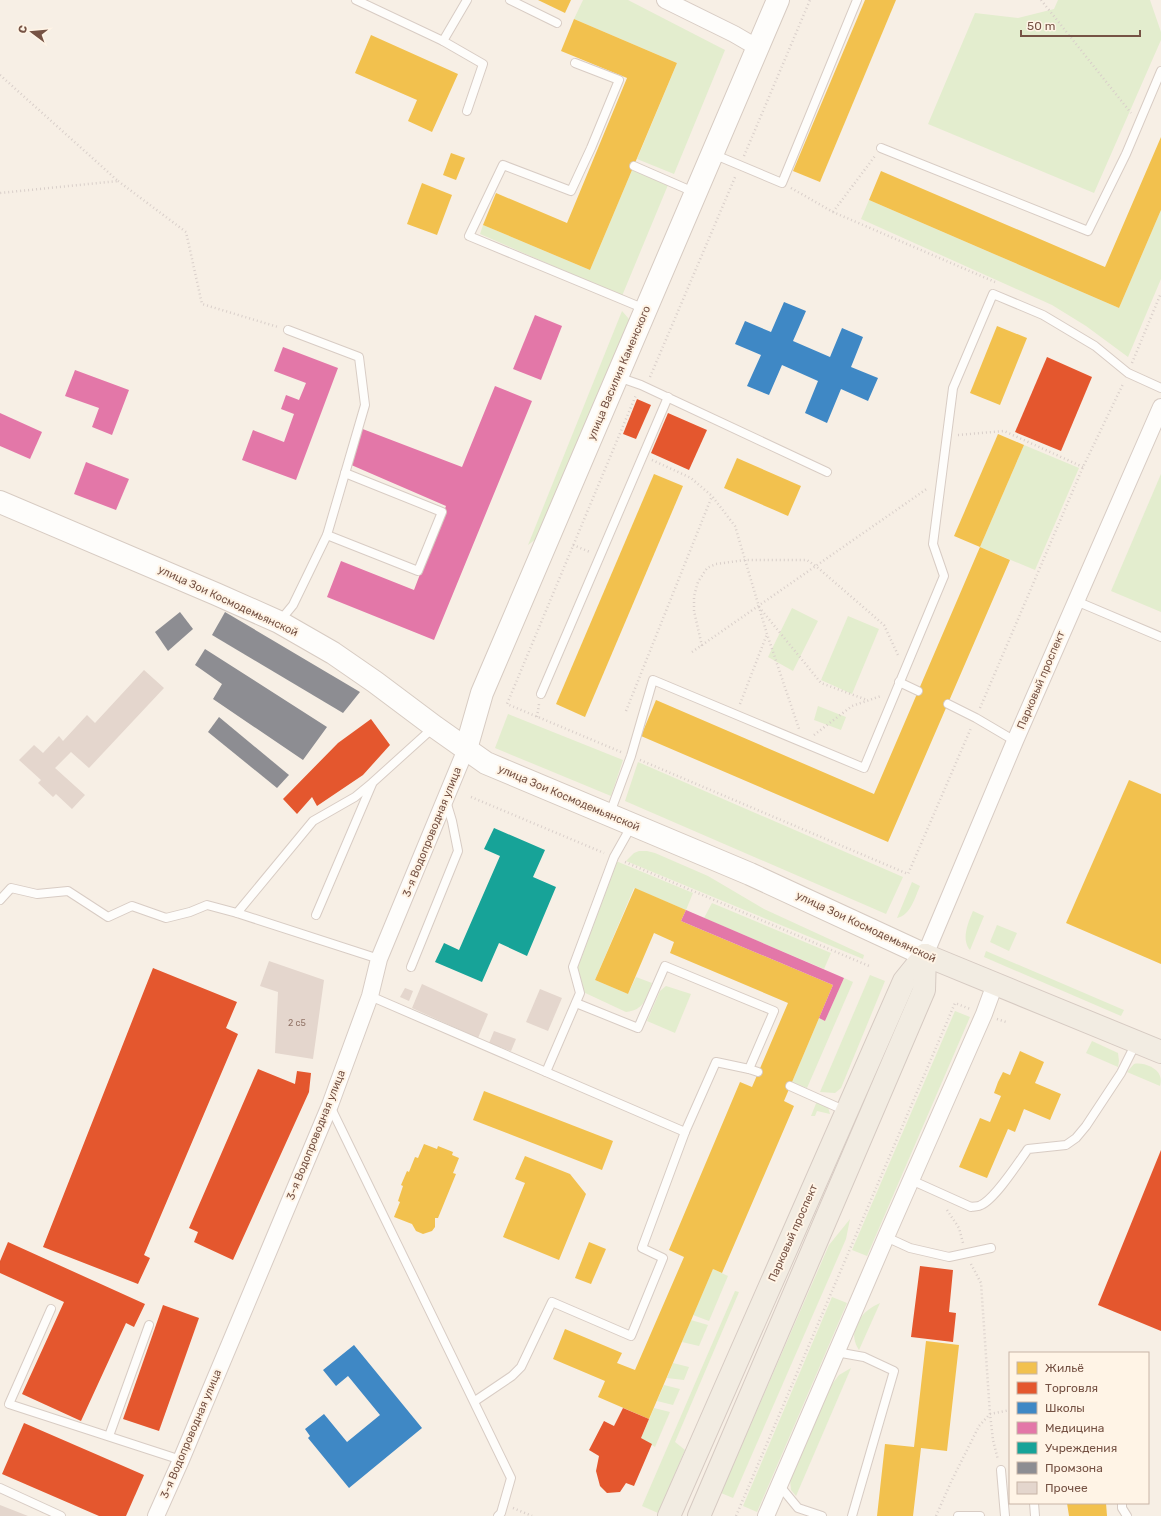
<svg xmlns="http://www.w3.org/2000/svg" width="1161" height="1516" viewBox="0 0 1161 1516" font-family="Rubik,sans-serif">
  <style>
    .green { fill: #e3edce }
    .homes { fill: #f2c14e }
    .shops { fill: #e4572e }
    .schools { fill: #3f88c5 }
    .health { fill: #e377a8 }
    .public { fill: #17a398 }
    .industry { fill: #8d8d92 }
    .building { fill: #e4d6cd }
    .lines { fill: none; stroke-linecap: round; stroke-linejoin: round }
    .lane-casing { stroke: #d8ccc4; stroke-width: 10 }
    .street-casing { stroke: #d8ccc4; stroke-width: 18 }
    .secondary-casing { stroke: #d7cbc2; stroke-width: 24 }
    .primary-casing { stroke: #d6cac2; stroke-width: 24 }
    .path { stroke: #d9cfca; stroke-width: 2.5; stroke-dasharray: 1 3; stroke-linecap: butt }
    .lane { stroke: #fefdfb; stroke-width: 8 }
    .street { stroke: #fefdfb; stroke-width: 16 }
    .secondary { stroke: #fefdfb; stroke-width: 22 }
    .primary { stroke: #f2ece2; stroke-width: 22 }
    .labels { text-anchor: middle; dominant-baseline: central; stroke-width: 4; stroke-linejoin: round; paint-order: stroke }
    .number-label { font-size: 9px; fill: #937669 }
    .street-label { font-size: 11px; fill: #765345; stroke: #fff4e6 }
  </style>
  <rect width="100%" height="100%" fill="#f7efe5"/>
  <g class="green">
    <path d="M583 0H628L725 50 674 174 637 159 677 63 574 19Z"/>
    <path d="M1058 0H1150L1161 32V40L1094 193 928 124 975 13 1018 18 1054 9Z"/>
    <path d="M632 170 668 185 622 296 480 234 483 225 590 270Z"/>
    <path d="M869 200 1119 308 1161 210V279L1128 357 1086 326 1052 305 861 219Z"/>
    <path d="M622 311 629 319 631 325 536 539 528 545Z"/>
    <path d="M1024 445 1079 468 1035 570 980 547Z"/>
    <path d="M1161 474V612L1111 591Z"/>
    <path d="M792 608 818 621 793 671 768 657Z"/>
    <path d="M848 616 879 629 852 694 821 680Z"/>
    <path d="M818 706 846 717 841 730 814 720Z"/>
    <path d="M508 714 623 760 611 796 495 748Z"/>
    <path d="M638 762 903 877 886 914 625 801Z"/>
    <path d="M639 851H647L655 853 708 876 764 909 864 955 863 959 626 861 634 853Z"/>
    <path d="M616 861 693 893 686 910 634 888 595 980 628 994 636 977 652 983C646 999 644 1010 626 1012L581 991 575 967Z"/>
    <path d="M912 882 920 886C915 897 911 915 897 918Z"/>
    <path d="M712 903 831 953 824 969 704 918Z"/>
    <path d="M973 911 984 916 970 950C961 939 968 923 973 911Z"/>
    <path d="M997 925 1017 933 1009 951 990 942Z"/>
    <path d="M986 951 1124 1010 1121 1016 984 957Z"/>
    <path d="M870 975 885 981 841 1088 835 1093 820 1092Z"/>
    <path d="M844 978 853 982 807 1088 792 1082 819 1018 825 1021Z"/>
    <path d="M666 986 691 994 675 1033 647 1021 660 991Z"/>
    <path d="M955 1011 970 1017 867 1256 852 1250Z"/>
    <path d="M1092 1041 1118 1053 1119 1061 1118 1067 1086 1053Z"/>
    <path d="M1134 1064C1142 1062 1157 1067 1160 1076 1161 1079 1161 1082 1160 1086L1127 1072Z"/>
    <path d="M817 1101 828 1107 830 1114 817 1111 815 1116H811Z"/>
    <path d="M850 1219 846 1239 733 1498 721 1493 829 1245Z"/>
    <path d="M713 1269 728 1276 709 1321 693 1315Z"/>
    <path d="M735 1291 739 1292 675 1442 685 1450 658 1513 642 1506Z"/>
    <path d="M832 1297 847 1303 757 1512 743 1506Z"/>
    <path d="M880 1303 859 1350C846 1331 861 1311 880 1303Z"/>
    <path d="M691 1320 708 1325 699 1346 682 1342Z"/>
    <path d="M673 1363 689 1367 684 1380 667 1378Z"/>
    <path d="M851 1368 796 1496 791 1490 790 1480 830 1387 839 1375Z"/>
    <path d="M664 1385 680 1389 673 1405 657 1401Z"/>
    <path d="M654 1408 670 1412 655 1447 641 1438Z"/>
  </g>
  <g class="homes">
    <path d="M538 0H571L565 13Z"/>
    <path d="M865 0H896L820 182 793 171Z"/>
    <path d="M574 19 677 63 590 270 483 225 496 193 567 223 627 78 561 51Z"/>
    <path d="M371 35 458 74 432 132 408 121 417 100 355 73Z"/>
    <path d="M1161 137V210L1119 308 869 200 881 171 1105 267Z"/>
    <path d="M451 153 465 158 456 180 443 175Z"/>
    <path d="M422 183 452 195 437 235 407 224Z"/>
    <path d="M997 326 1027 338 1000 405 970 393Z"/>
    <path d="M998 434 1024 445 980 547 954 536Z"/>
    <path d="M737 458 801 486 788 516 724 488Z"/>
    <path d="M654 474 683 486 585 717 556 704Z"/>
    <path d="M980 547 1010 560 888 842 641 736 656 700 874 794Z"/>
    <path d="M1129 780 1161 794V964L1066 923Z"/>
    <path d="M635 888 686 910 681 921 833 985 784 1101 794 1106 722 1273 713 1269 649 1419 598 1397 605 1381 553 1359 565 1329 622 1353 617 1363 635 1370 684 1257 669 1250 740 1082 752 1087 788 1003 670 953 674 942 654 933 628 994 595 980Z"/>
    <path d="M1020 1051 1044 1062 1035 1083 1061 1094 1050 1120 1024 1109 1015 1132 1008 1129 987 1178 959 1167 980 1118 990 1122 1001 1096 994 1093 998 1082 1003 1072 1010 1075Z"/>
    <path d="M484 1091 613 1141 602 1170 473 1120Z"/>
    <path d="M424 1144 437 1149 438 1146 453 1152 452 1155 459 1158 453 1173 456 1174 438 1218H435V1227L432 1231 423 1234 416 1231 412 1224 394 1217 400 1202 398 1201 403 1186 401 1185 407 1171 409 1172 415 1157 418 1158Z"/>
    <path d="M525 1156 570 1174 586 1194 559 1260 503 1237 525 1183 515 1179Z"/>
    <path d="M589 1242 606 1249 591 1284 575 1278Z"/>
    <path d="M926 1341 959 1345 947 1451 921 1448 913 1516H877L885 1444 914 1447Z"/>
    <path d="M1067 1503H1106L1107 1516H1069Z"/>
  </g>
  <g class="shops">
    <path d="M1047 357 1092 377 1061 451 1015 432Z"/>
    <path d="M637 399 651 405 636 439 623 434Z"/>
    <path d="M668 413 707 430 689 470 651 453Z"/>
    <path d="M371 719 390 745 363 775 317 806 312 797 297 814 283 799 338 743Z"/>
    <path d="M153 968 237 1002 226 1028 238 1034 144 1255 150 1258 138 1284 43 1247Z"/>
    <path d="M258 1069 295 1084 297 1071 311 1073 309 1092 233 1260 194 1242 198 1232 189 1228Z"/>
    <path d="M1161 1150V1331L1098 1305Z"/>
    <path d="M8 1242 145 1304 134 1327 126 1323 81 1421 22 1394 64 1302 0 1273V1261Z"/>
    <path d="M920 1266 953 1270 949 1312 956 1313 953 1342 911 1337Z"/>
    <path d="M163 1305 199 1318 159 1431 123 1419Z"/>
    <path d="M623 1408 649 1419 641 1438 652 1444 634 1486 626 1483 620 1492 607 1493 600 1486 596 1471 599 1456 589 1450 604 1421 614 1426Z"/>
    <path d="M24 1423 144 1475 126 1516H99L2 1474Z"/>
  </g>
  <g class="schools">
    <path d="M784 302 806 311 793 341 830 357 842 328 863 337 851 367 878 378 868 401 841 389 827 423 805 413 818 381 782 365 769 395 747 386 761 355 735 344 745 321 771 332Z"/>
    <path d="M354 1345 422 1428 349 1488 308 1438 310 1436 305 1429 324 1414 347 1442 380 1415 348 1376 336 1386 323 1370Z"/>
  </g>
  <g class="health">
    <path d="M535 315 562 326 541 380 513 369Z"/>
    <path d="M283 347 338 368 296 480 242 460 253 430 284 442 294 414 281 409 286 395 299 400 306 383 274 371Z"/>
    <path d="M75 370 129 390 112 435 92 427 99 408 65 396Z"/>
    <path d="M495 386 532 401 434 640 327 597 341 561 414 590 446 506 349 464 360 428 462 467Z"/>
    <path d="M0 413 42 432 30 459 0 446Z"/>
    <path d="M86 462 129 479 116 510 74 494Z"/>
    <path d="M686 910 844 978 825 1021 819 1018 833 985 681 921Z"/>
  </g>
  <path class="public" d="M494 828 545 850 533 877 556 887 527 956 499 943 482 982 435 962 444 943 459 950 500 856 484 849Z"/>
  <g class="industry">
    <path d="M180 612 193 629 168 651 155 632Z"/>
    <path d="M225 612 360 692 343 713 212 635Z"/>
    <path d="M205 649 327 727 303 760 213 699 222 684 195 665Z"/>
    <path d="M219 717 289 775 277 788 208 732Z"/>
  </g>
  <g class="building">
    <path d="M144 670 164 688 89 768 71 752 55 768 85 795 72 809 56 794 53 797 38 783 41 780 19 760 34 745 43 753 59 736 63 741 87 715 95 723Z"/>
    <path d="M269 961 324 980 313 1059 275 1053 278 992 260 986Z"/>
    <path d="M422 984 488 1014 478 1038 412 1008Z"/>
    <path d="M405 988 413 991 409 1001 400 997Z"/>
    <path d="M540 989 562 998 548 1031 526 1022Z"/>
    <path d="M494 1031 516 1039 511 1051 489 1043Z"/>
    <path d="M0 1505 28 1516H0Z"/>
  </g>
  <g class="lines">
    <g class="lane-casing">
      <g id="lane">
        <path d="M356 0 443 41 467 0"/>
        <path d="M510 0 557 23"/>
        <path d="M443 41 483 64 467 111"/>
        <path d="M575 63 619 80 591 148 571 191 503 165 469 236 645 309"/>
        <path d="M881 148 1088 231 1126 154 1161 71"/>
        <path d="M713 154 782 183 857 0"/>
        <path d="M634 166 696 193"/>
        <path d="M618 377 641 385 827 472"/>
        <path d="M327 535 418 571 442 512 345 473"/>
        <path d="M1076 601 1161 637"/>
        <path d="M279 622 293 605 327 535 365 405 359 357 288 330"/>
        <path d="M899 682 918 691"/>
        <path d="M541 694 668 397"/>
        <path d="M948 704 976 718 1015 741"/>
        <path d="M610 813 631 756 653 680 864 768 944 576 933 544 953 388 993 294 1043 315 1095 346 1128 373 1161 388"/>
        <path d="M0 900 11 888 37 894 68 891 108 917 132 906 166 918 190 912 207 905 237 913 379 959"/>
        <path d="M237 913 313 821 355 797 372 783 434 727"/>
        <path d="M316 915 372 784"/>
        <path d="M411 967 458 851 452 821 446 801"/>
        <path d="M370 996 685 1132 716 1062 749 1069 758 1072"/>
        <path d="M576 1003 638 1028 665 966 774 1011 749 1069"/>
        <path d="M546 1072 580 993 573 967 614 857 632 825"/>
        <path d="M790 1086 846 1111"/>
        <path d="M330 1106 511 1478 501 1513 498 1516"/>
        <path d="M911 1180 971 1207C974 1206 978 1207 981 1205 995 1199 1018 1163 1028 1149L1066 1145 1076 1138 1086 1126 1121 1073 1136 1043"/>
        <path d="M886 1237 910 1248 949 1257 991 1248"/>
        <path d="M51 1309 9 1404 181 1460"/>
        <path d="M836 1352 864 1357 894 1371 852 1516"/>
        <path d="M475 1401 512 1376 521 1367 552 1302 631 1336 663 1258 642 1248 685 1132"/>
        <path d="M109 1436 149 1325"/>
        <path d="M1001 1470 1005 1516"/>
        <path d="M779 1485 798 1508 822 1516"/>
        <path d="M0 1488 61 1516"/>
        <path d="M1034 1503 1035 1516"/>
        <path d="M1122 1503V1508L1127 1516"/>
        <path d="M958 1516H980"/>
      </g>
    </g>
    <g class="street-casing">
      <g id="street">
        <path d="M665 0 734 34 758 48"/>
        <path d="M925 955 1015 741 1161 407"/>
        <path d="M156 1516 181 1460 330 1105 370 996 379 959 466 749"/>
        <path d="M766 1516 886 1237 984 1014 995 984"/>
      </g>
    </g>
    <g class="secondary-casing">
      <g id="secondary">
        <path d="M0 502 216 594 279 622 333 653 375 682 435 727 486 763 750 874 925 955"/>
        <path d="M466 749 482 693 778 0"/>
      </g>
    </g>
    <g class="primary-casing">
      <g id="primary">
        <path d="M925 955 1161 1052"/>
        <path d="M669 1516 904 981 925 955"/>
        <path d="M699 1516 924 990 925 955"/>
      </g>
    </g>
    <g class="path">
      <path d="M1041 0 1131 113"/>
      <path d="M0 75 118 181 0 193"/>
      <path d="M744 156 810 0"/>
      <path d="M118 181 186 232 202 304 278 327"/>
      <path d="M791 188 833 212 995 282"/>
      <path d="M833 212 875 156"/>
      <path d="M1132 363 1161 293"/>
      <path d="M650 377 736 175"/>
      <path d="M958 435 1004 431 1083 467"/>
      <path d="M652 460 691 478 712 496 735 526 767 634 799 729"/>
      <path d="M573 545 590 552"/>
      <path d="M759 607 821 683 867 700"/>
      <path d="M702 646 694 611V596L698 582 707 568 716 564 745 560H807L817 567 884 625 898 655"/>
      <path d="M692 652 928 488"/>
      <path d="M740 704 767 634"/>
      <path d="M980 708 1083 467 1123 384"/>
      <path d="M626 711 712 496"/>
      <path d="M537 717 539 704"/>
      <path d="M814 735 852 706 881 696"/>
      <path d="M621 752 507 704 636 395"/>
      <path d="M640 760 908 874 971 728"/>
      <path d="M471 797 604 853"/>
      <path d="M625 862 869 966"/>
      <path d="M997 1019 1006 1022"/>
      <path d="M947 1210 959 1228 963 1243"/>
      <path d="M971 1264 981 1283 990 1414 993 1440 998 1460"/>
      <path d="M513 1508 532 1516"/>
      <path d="M736 1516 955 1003 970 1009"/>
      <path d="M936 1516 951 1482 979 1426 990 1414 1010 1410"/>
    </g>
    <use href="#lane" class="lane"/>
    <use href="#street" class="street"/>
    <use href="#secondary" class="secondary"/>
    <use href="#primary" class="primary"/>
  </g>
  <g class="labels">
    <g class="number-label">
      <text x="297" y="1023">2 с5</text>
    </g>
    <g class="street-label">
      <text transform="translate(619 373) rotate(-67)">улица Василия Каменского</text>
      <text transform="translate(228 601) rotate(25)">улица Зои Космодемьянской</text>
      <text transform="translate(1041 680) rotate(-67)">Парковый проспект</text>
      <text transform="translate(569 798) rotate(23)">улица Зои Космодемьянской</text>
      <text transform="translate(432 832) rotate(-68)">3-я Водопроводная улица</text>
      <text transform="translate(866 927) rotate(25)">улица Зои Космодемьянской</text>
      <text transform="translate(316 1135) rotate(-68)">3-я Водопроводная улица</text>
      <text transform="translate(793 1233) rotate(-66)">Парковый проспект</text>
      <text transform="translate(191 1434) rotate(-67)">3-я Водопроводная улица</text>
    </g>
  </g>
  <rect x="1009" y="1352" width="140" height="152" fill="#fff4e6" stroke="#c8b4a6"/>
  <rect x="1017" y="1362" width="20" height="12" fill="#f2c14e" stroke="#c8b4a6"/>
  <text x="1045" y="1372" font-size="12" fill="#765345">Жильё</text>
  <rect x="1017" y="1382" width="20" height="12" fill="#e4572e" stroke="#c8b4a6"/>
  <text x="1045" y="1392" font-size="12" fill="#765345">Торговля</text>
  <rect x="1017" y="1402" width="20" height="12" fill="#3f88c5" stroke="#c8b4a6"/>
  <text x="1045" y="1412" font-size="12" fill="#765345">Школы</text>
  <rect x="1017" y="1422" width="20" height="12" fill="#e377a8" stroke="#c8b4a6"/>
  <text x="1045" y="1432" font-size="12" fill="#765345">Медицина</text>
  <rect x="1017" y="1442" width="20" height="12" fill="#17a398" stroke="#c8b4a6"/>
  <text x="1045" y="1452" font-size="12" fill="#765345">Учреждения</text>
  <rect x="1017" y="1462" width="20" height="12" fill="#8d8d92" stroke="#c8b4a6"/>
  <text x="1045" y="1472" font-size="12" fill="#765345">Промзона</text>
  <rect x="1017" y="1482" width="20" height="12" fill="#e4d6cd" stroke="#c8b4a6"/>
  <text x="1045" y="1492" font-size="12" fill="#765345">Прочее</text>
  <g transform="translate(32 32) rotate(286)" stroke="#fff4e6" stroke-width="3" paint-order="stroke">
  <path d="M0-3L7 15L0 10L-7 15Z" fill="#765345"/>
  <text y="-6" font-size="11" font-weight="bold" text-anchor="middle" fill="#765345">С</text>
  </g>
  <path d="M1021 30v6h119v-6" fill="none" stroke="#765345" stroke-width="2"/>
  <text x="1027" y="30" font-size="12" fill="#765345" stroke="#fff4e6" stroke-width="3" paint-order="stroke">50 m</text>
</svg>
